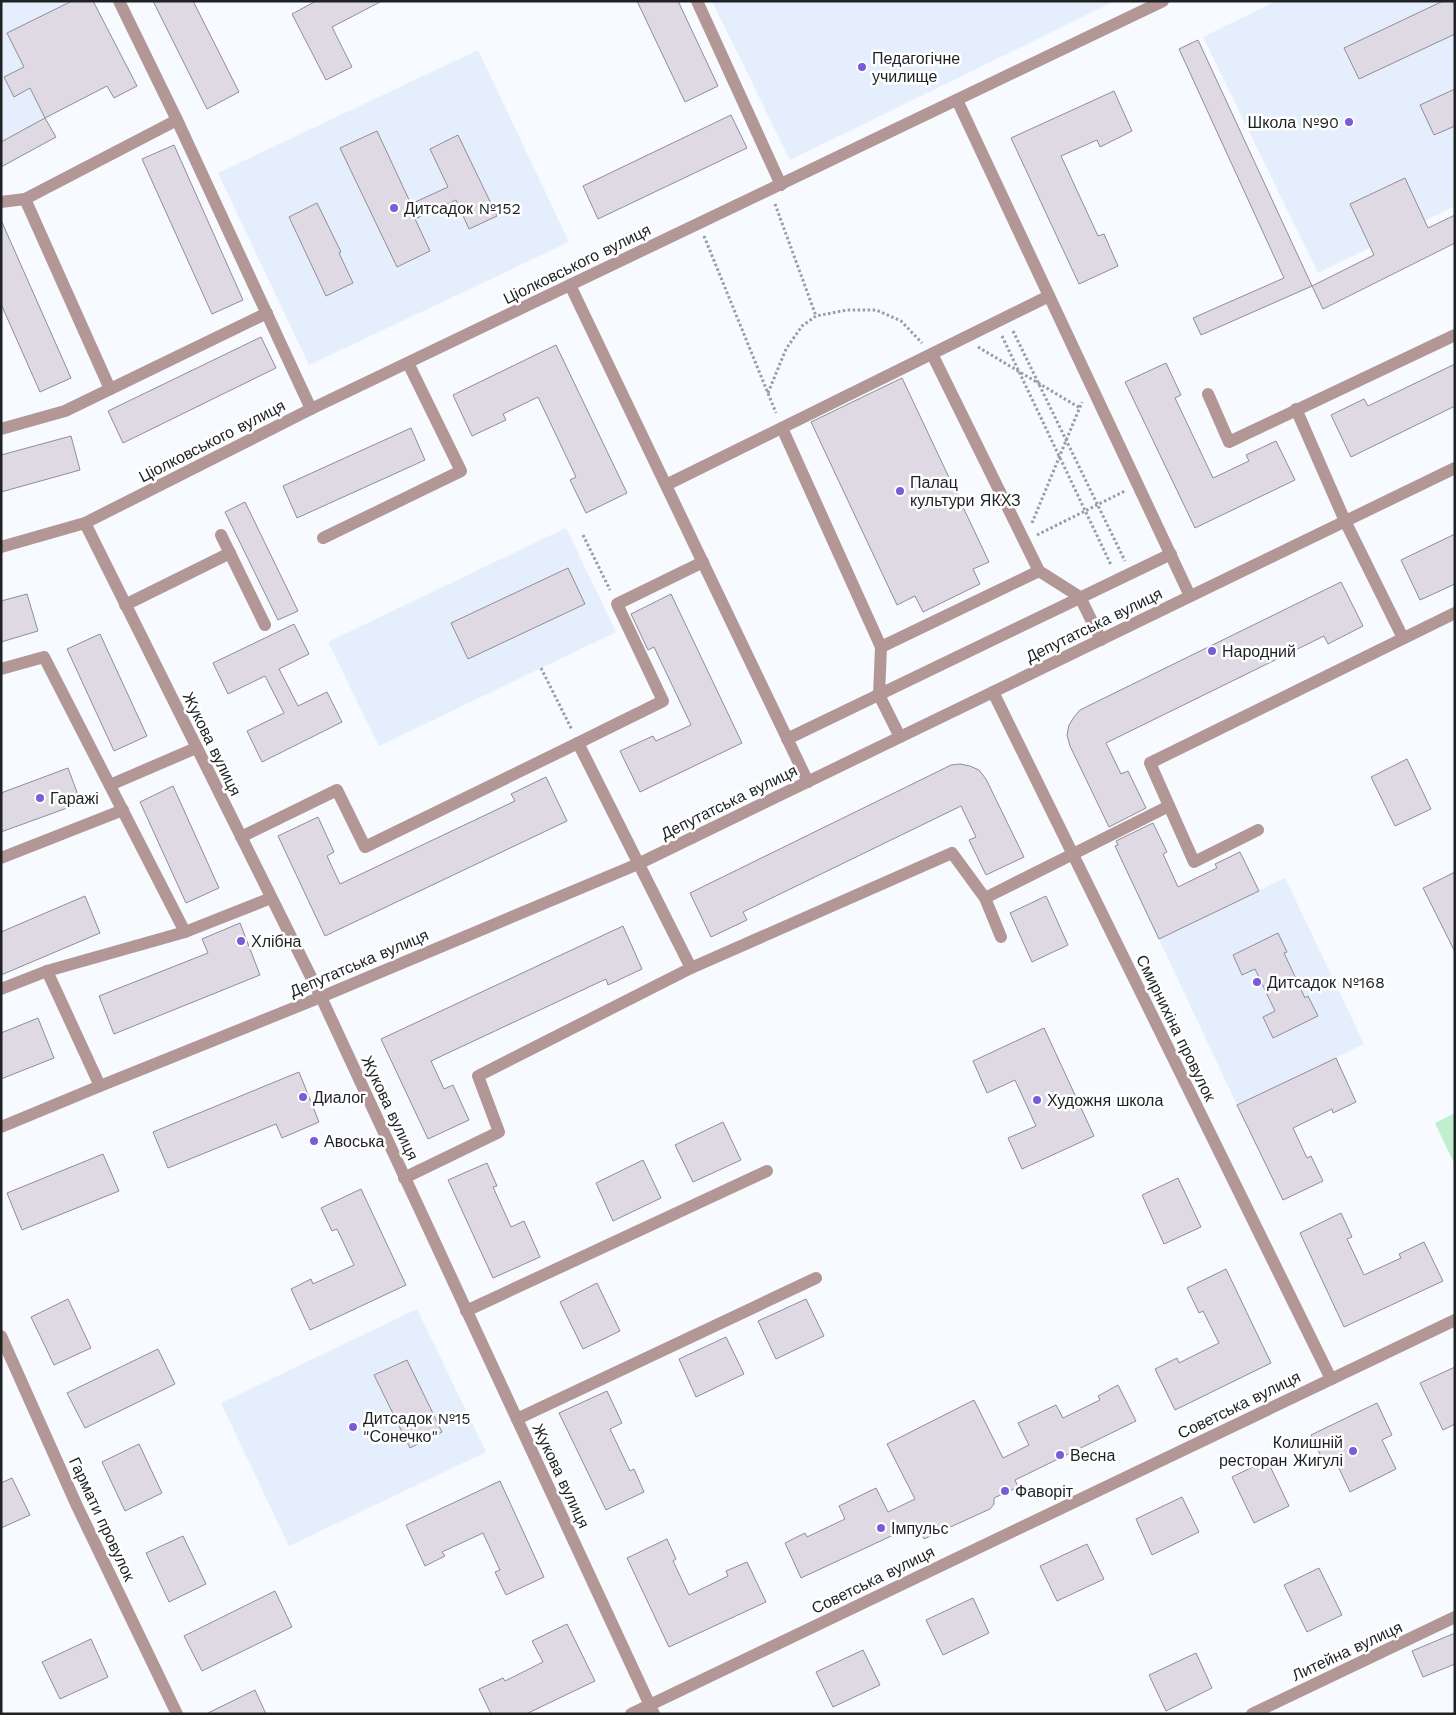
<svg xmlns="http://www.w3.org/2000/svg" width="1456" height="1715" viewBox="0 0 1456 1715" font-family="'Work Sans',sans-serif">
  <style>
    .built { fill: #e5eefc }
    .green { fill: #c0eecf }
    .building { fill: #dfd9e3; stroke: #928c96 }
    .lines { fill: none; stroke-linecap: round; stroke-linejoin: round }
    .path { stroke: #9a9da1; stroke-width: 3; stroke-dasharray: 2.5 2.5; stroke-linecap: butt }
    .minor { stroke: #b29796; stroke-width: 12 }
    .poi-dot { fill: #795cd6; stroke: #fff; stroke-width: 2 }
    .labels { text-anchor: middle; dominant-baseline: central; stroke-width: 5; stroke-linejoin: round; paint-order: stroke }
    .poi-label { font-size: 16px; fill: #1f2225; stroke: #fff; text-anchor: start }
    .street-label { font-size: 16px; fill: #1f2225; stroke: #fff }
  </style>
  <rect width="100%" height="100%" fill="#f7fafe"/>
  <g class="built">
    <path d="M1 1H64L97 65 35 97 45 118 1 142Z"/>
    <path d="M712 1H1115L790 160Z"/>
    <path d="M1276 1H1455V206L1318 273 1203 37Z"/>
    <path d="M478 50 569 242 309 365 218 173Z"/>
    <path d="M566 528 616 632 379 746 328 642Z"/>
    <path d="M1285 878 1364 1044 1237 1105 1159 939Z"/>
    <path d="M417 1309 486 1452 289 1546 221 1403Z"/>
  </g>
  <path class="green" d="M1455 1113V1165L1435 1123Z"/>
  <g class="building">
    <path d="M72 1H93L137 86 114 98 107 86 45 118 30 88 14 97 4 77 24 67 7 33Z"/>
    <path d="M153 1H193L239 92 207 109Z"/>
    <path d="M316 1H382L332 27 352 67 326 80 292 14Z"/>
    <path d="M637 1H678L718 86 685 102Z"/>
    <path d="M1443 1H1455V34L1359 79 1344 48Z"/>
    <path d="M1198 40 1312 286 1201 335 1193 318 1284 278 1179 49Z"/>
    <path d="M1455 89V126L1434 135 1420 105Z"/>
    <path d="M1114 91 1132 131 1100 147 1097 140 1061 156 1098 236 1104 234 1118 266 1079 284 1011 138Z"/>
    <path d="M731 115 747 148 598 219 583 186Z"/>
    <path d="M45 118 56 137 1 167V142Z"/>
    <path d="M377 131 411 204 448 187 430 149 458 135 497 216 469 229 456 200 415 219 430 251 397 267 340 148Z"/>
    <path d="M174 145 243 300 212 314 142 159Z"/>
    <path d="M1405 178 1428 228 1455 215V243L1323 309 1312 286 1374 255 1350 204Z"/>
    <path d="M317 203 341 252 339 253 353 283 326 296 289 217Z"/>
    <path d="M1 220 71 378 40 392 1 304Z"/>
    <path d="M261 337 276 368 123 443 108 411Z"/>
    <path d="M556 345 627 493 586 513 570 480 576 477 538 397 503 414 506 420 472 436 453 395Z"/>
    <path d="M1166 363 1181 395 1175 398 1213 478 1249 461 1246 455 1276 441 1295 480 1195 528 1125 382Z"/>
    <path d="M1455 364V406L1351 457 1331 415 1364 399 1368 406Z"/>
    <path d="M902 378 989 562 973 569 980 584 923 612 915 596 897 605 811 422Z"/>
    <path d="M411 428 425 460 297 518 283 486Z"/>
    <path d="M71 436 80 470 1 492V455Z"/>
    <path d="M245 502 298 611 278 620 225 512Z"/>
    <path d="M1455 534V584L1420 600 1401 560Z"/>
    <path d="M568 568 585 604 468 659 451 623Z"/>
    <path d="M1341 582 1363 626 1328 644 1324 636 1106 743 1121 774 1128 771 1146 808 1109 827 1070 746 1067 735 1069 725 1074 717 1080 710 1088 706Z"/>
    <path d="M27 594 38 631 1 642V601Z"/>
    <path d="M671 594 742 743 640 792 620 751 653 736 656 741 691 725 654 647 648 650 631 614Z"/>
    <path d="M294 624 309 654 279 669 298 706 327 692 342 722 262 762 247 731 284 713 265 676 228 694 213 663Z"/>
    <path d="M100 634 147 736 114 751 67 649Z"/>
    <path d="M1407 759 1431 809 1395 826 1371 777Z"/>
    <path d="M960 764 970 766 979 770 986 779 1024 857 986 875 969 840 976 837 961 806 743 912 747 920 711 937 690 893 943 769 951 765Z"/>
    <path d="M68 768 81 803 1 832V793Z"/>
    <path d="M546 777 567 821 325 936 278 836 318 817 334 852 327 856 340 884 515 801 511 794Z"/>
    <path d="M173 786 219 888 186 903 140 802Z"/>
    <path d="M1153 823 1167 852 1163 854 1178 887 1217 868 1215 864 1240 852 1259 891 1159 939 1115 846 1118 845 1116 841Z"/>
    <path d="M1455 872V952L1423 888Z"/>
    <path d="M85 896 100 933 1 975V932Z"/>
    <path d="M1046 896 1068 945 1032 962 1010 913Z"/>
    <path d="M240 923 260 975 114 1034 99 996 208 953 202 939Z"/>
    <path d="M623 926 642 969 608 985 606 979 431 1061 444 1089 453 1085 469 1120 428 1139 381 1039Z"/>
    <path d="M1278 933 1287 952 1284 953 1305 998 1308 996 1318 1016 1273 1038 1263 1017 1275 1011 1255 969 1242 975 1233 955Z"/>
    <path d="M38 1018 54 1058 1 1079V1033Z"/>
    <path d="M1044 1028 1094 1136 1022 1169 1008 1138 1036 1126 1015 1080 987 1093 973 1061Z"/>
    <path d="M1336 1058 1356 1102 1333 1113 1332 1109 1293 1128 1307 1158 1311 1156 1323 1181 1283 1200 1237 1105Z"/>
    <path d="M299 1072 319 1122 282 1138 276 1124 168 1168 153 1132Z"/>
    <path d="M723 1122 741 1160 693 1182 675 1145Z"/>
    <path d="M103 1154 119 1191 22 1230 7 1193Z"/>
    <path d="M643 1160 661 1198 613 1221 596 1183Z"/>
    <path d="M487 1163 497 1186 493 1187 511 1227 524 1221 540 1257 493 1278 448 1180Z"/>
    <path d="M1178 1178 1201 1227 1164 1244 1142 1195Z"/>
    <path d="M361 1189 406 1285 310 1330 291 1289 311 1279 313 1284 354 1265 337 1229 332 1231 321 1208Z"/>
    <path d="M1341 1213 1352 1237 1347 1239 1364 1275 1401 1258 1399 1254 1424 1242 1443 1281 1344 1327 1300 1233Z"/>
    <path d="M1226 1269 1271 1363 1175 1410 1155 1369 1177 1358 1179 1363 1219 1343 1203 1311 1199 1313 1187 1288Z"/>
    <path d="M597 1283 620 1331 583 1349 560 1302Z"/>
    <path d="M68 1299 91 1348 54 1365 31 1317Z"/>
    <path d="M806 1299 824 1336 776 1359 758 1321Z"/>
    <path d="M726 1337 744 1374 696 1397 679 1359Z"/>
    <path d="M158 1349 175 1384 85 1428 67 1393Z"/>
    <path d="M407 1360 442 1432 410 1448 374 1375Z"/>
    <path d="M1455 1367V1424L1443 1430 1420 1383Z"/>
    <path d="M1118 1385 1136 1421 1015 1480 1018 1487 994 1498V1504L990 1509 924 1539 917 1524 801 1578 785 1543 805 1533 807 1537 845 1519 839 1506 876 1488 888 1512 915 1499 887 1444 974 1400 1003 1458 1029 1445 1018 1423 1056 1405 1063 1418 1100 1400 1098 1396Z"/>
    <path d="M607 1391 622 1423 610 1429 630 1471 634 1469 644 1492 606 1510 559 1413Z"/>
    <path d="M1377 1403 1392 1435 1382 1440 1396 1469 1350 1492 1336 1462 1326 1467 1311 1435Z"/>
    <path d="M139 1444 162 1493 125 1511 102 1462Z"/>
    <path d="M1267 1460 1289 1506 1254 1523 1232 1477Z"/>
    <path d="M12 1478 30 1515 1 1528V1483Z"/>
    <path d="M500 1481 544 1577 506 1595 495 1572 500 1570 483 1533 442 1552 445 1556 425 1566 406 1525Z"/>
    <path d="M1182 1497 1199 1532 1152 1555 1136 1519Z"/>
    <path d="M183 1536 206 1584 169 1602 146 1553Z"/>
    <path d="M667 1539 676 1559 673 1561 689 1595 728 1576 726 1571 747 1562 766 1602 669 1647 627 1558Z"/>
    <path d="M1087 1544 1104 1579 1057 1601 1040 1566Z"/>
    <path d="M1319 1568 1342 1615 1307 1632 1284 1585Z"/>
    <path d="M275 1591 292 1627 202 1671 184 1636Z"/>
    <path d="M973 1598 989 1633 943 1655 926 1620Z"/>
    <path d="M567 1624 595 1681 526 1714H491L479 1689 503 1678 505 1681 543 1662 532 1641Z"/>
    <path d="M1455 1633V1664L1423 1677 1412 1651Z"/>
    <path d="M91 1639 108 1677 60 1699 42 1662Z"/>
    <path d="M863 1650 880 1685 833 1707 816 1672Z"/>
    <path d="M1196 1653 1212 1688 1166 1711 1149 1675Z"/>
    <path d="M255 1690 266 1714H206Z"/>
  </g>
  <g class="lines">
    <g class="path">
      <path d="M775 204 816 316"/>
      <path d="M704 236 776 413"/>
      <path d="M1013 331 1125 561"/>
      <path d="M1002 336 1111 565"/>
      <path d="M978 347 1080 408"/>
      <path d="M768 393 786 349 802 326 816 316 847 310H876L901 321 922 343"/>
      <path d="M1032 523 1082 402"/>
      <path d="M583 535 610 590"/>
      <path d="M1037 535 1125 491"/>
      <path d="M541 668 572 730"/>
    </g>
    <g class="minor">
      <path d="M119 1 177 120 311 409"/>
      <path d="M697 1 781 185"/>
      <path d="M957 100 1190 596"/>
      <path d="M25 199 110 389"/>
      <path d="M1 202 25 199 177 120"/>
      <path d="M570 285 808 782"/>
      <path d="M932 354 1039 571 1080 597 1101 640"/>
      <path d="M1208 394 1229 442 1455 335"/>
      <path d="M1296 409 1345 521 1403 638"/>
      <path d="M782 428 881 647 879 695 900 737"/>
      <path d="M1 429 65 411 267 313"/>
      <path d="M666 485 1049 296"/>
      <path d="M85 523 321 997 654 1714"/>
      <path d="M221 535 265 625"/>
      <path d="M323 538 461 471 408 363"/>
      <path d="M1 547 85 523 311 409 1163 1"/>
      <path d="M125 605 230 553"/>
      <path d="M881 647 1039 571"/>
      <path d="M1 669 44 657 185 932"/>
      <path d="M993 692 1331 1379"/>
      <path d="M787 739 1171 554"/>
      <path d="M578 743 663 701 617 604 703 562"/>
      <path d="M110 785 196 748"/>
      <path d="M1258 830 1194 862 1150 763 1455 613"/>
      <path d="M241 837 337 790 365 847 578 743 691 968"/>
      <path d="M1 858 123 810"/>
      <path d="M985 898 1169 806"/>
      <path d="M47 971 100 1086"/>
      <path d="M1 989 47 971 185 932 271 898"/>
      <path d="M1 1127 100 1086 321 997 638 864 1455 468"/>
      <path d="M404 1178 499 1132 478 1076 691 968 952 853 985 898 1001 937"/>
      <path d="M466 1311 767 1171"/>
      <path d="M1 1336 77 1506 177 1714"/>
      <path d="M517 1419 816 1278"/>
      <path d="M631 1714 1455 1320"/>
      <path d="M1252 1714 1455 1617"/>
    </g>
  </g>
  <g class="poi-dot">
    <circle cx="862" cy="67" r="5"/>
    <circle cx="1349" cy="122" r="5"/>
    <circle cx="394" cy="208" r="5"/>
    <circle cx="900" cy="491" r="5"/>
    <circle cx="1212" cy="651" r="5"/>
    <circle cx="40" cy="798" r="5"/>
    <circle cx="241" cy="941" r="5"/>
    <circle cx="1257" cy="982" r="5"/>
    <circle cx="303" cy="1097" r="5"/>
    <circle cx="1037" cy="1100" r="5"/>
    <circle cx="314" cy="1141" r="5"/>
    <circle cx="353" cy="1427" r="5"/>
    <circle cx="1353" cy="1451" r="5"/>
    <circle cx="1060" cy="1455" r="5"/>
    <circle cx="1005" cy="1491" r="5"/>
    <circle cx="881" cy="1528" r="5"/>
  </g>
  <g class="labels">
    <g class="poi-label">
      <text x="872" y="58">Педагогічне<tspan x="872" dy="18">училище</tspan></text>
      <text x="1339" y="122" text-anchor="end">Школа №90</text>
      <text x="404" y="208">Дитсадок №152</text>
      <text x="910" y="482">Палац<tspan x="910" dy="18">культури ЯКХЗ</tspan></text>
      <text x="1222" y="651">Народний</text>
      <text x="50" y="798">Гаражі</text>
      <text x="251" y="941">Хлібна</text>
      <text x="1267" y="982">Дитсадок №168</text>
      <text x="313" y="1097">Диалог</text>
      <text x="1047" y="1100">Художня школа</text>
      <text x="324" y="1141">Авоська</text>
      <text x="363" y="1418">Дитсадок №15<tspan x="363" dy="18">"Сонечко"</tspan></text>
      <text x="1343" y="1442" text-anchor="end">Колишній<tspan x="1343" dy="18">ресторан Жигулі</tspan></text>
      <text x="1070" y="1455">Весна</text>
      <text x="1015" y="1491">Фаворіт</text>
      <text x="891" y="1528">Імпульс</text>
    </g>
    <g class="street-label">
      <text transform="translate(577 264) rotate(-26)">Ціолковського вулиця</text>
      <text transform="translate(212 441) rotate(-27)">Ціолковського вулиця</text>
      <text transform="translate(1094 625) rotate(-26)">Депутатська вулиця</text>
      <text transform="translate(212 744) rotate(64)">Жукова вулиця</text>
      <text transform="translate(729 802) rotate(-26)">Депутатська вулиця</text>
      <text transform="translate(359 963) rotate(-23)">Депутатська вулиця</text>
      <text transform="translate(1176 1028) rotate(64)">Смирнихіна провулок</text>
      <text transform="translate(390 1108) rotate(65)">Жукова вулиця</text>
      <text transform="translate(1239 1405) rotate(-26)">Советська вулиця</text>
      <text transform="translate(561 1476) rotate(65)">Жукова вулиця</text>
      <text transform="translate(102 1519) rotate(65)">Гармати провулок</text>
      <text transform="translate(873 1580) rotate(-26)">Советська вулиця</text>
      <text transform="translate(1347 1651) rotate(-25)">Литейна вулиця</text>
    </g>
  </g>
  <rect width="1456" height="1715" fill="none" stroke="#1f2225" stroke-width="5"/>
</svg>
